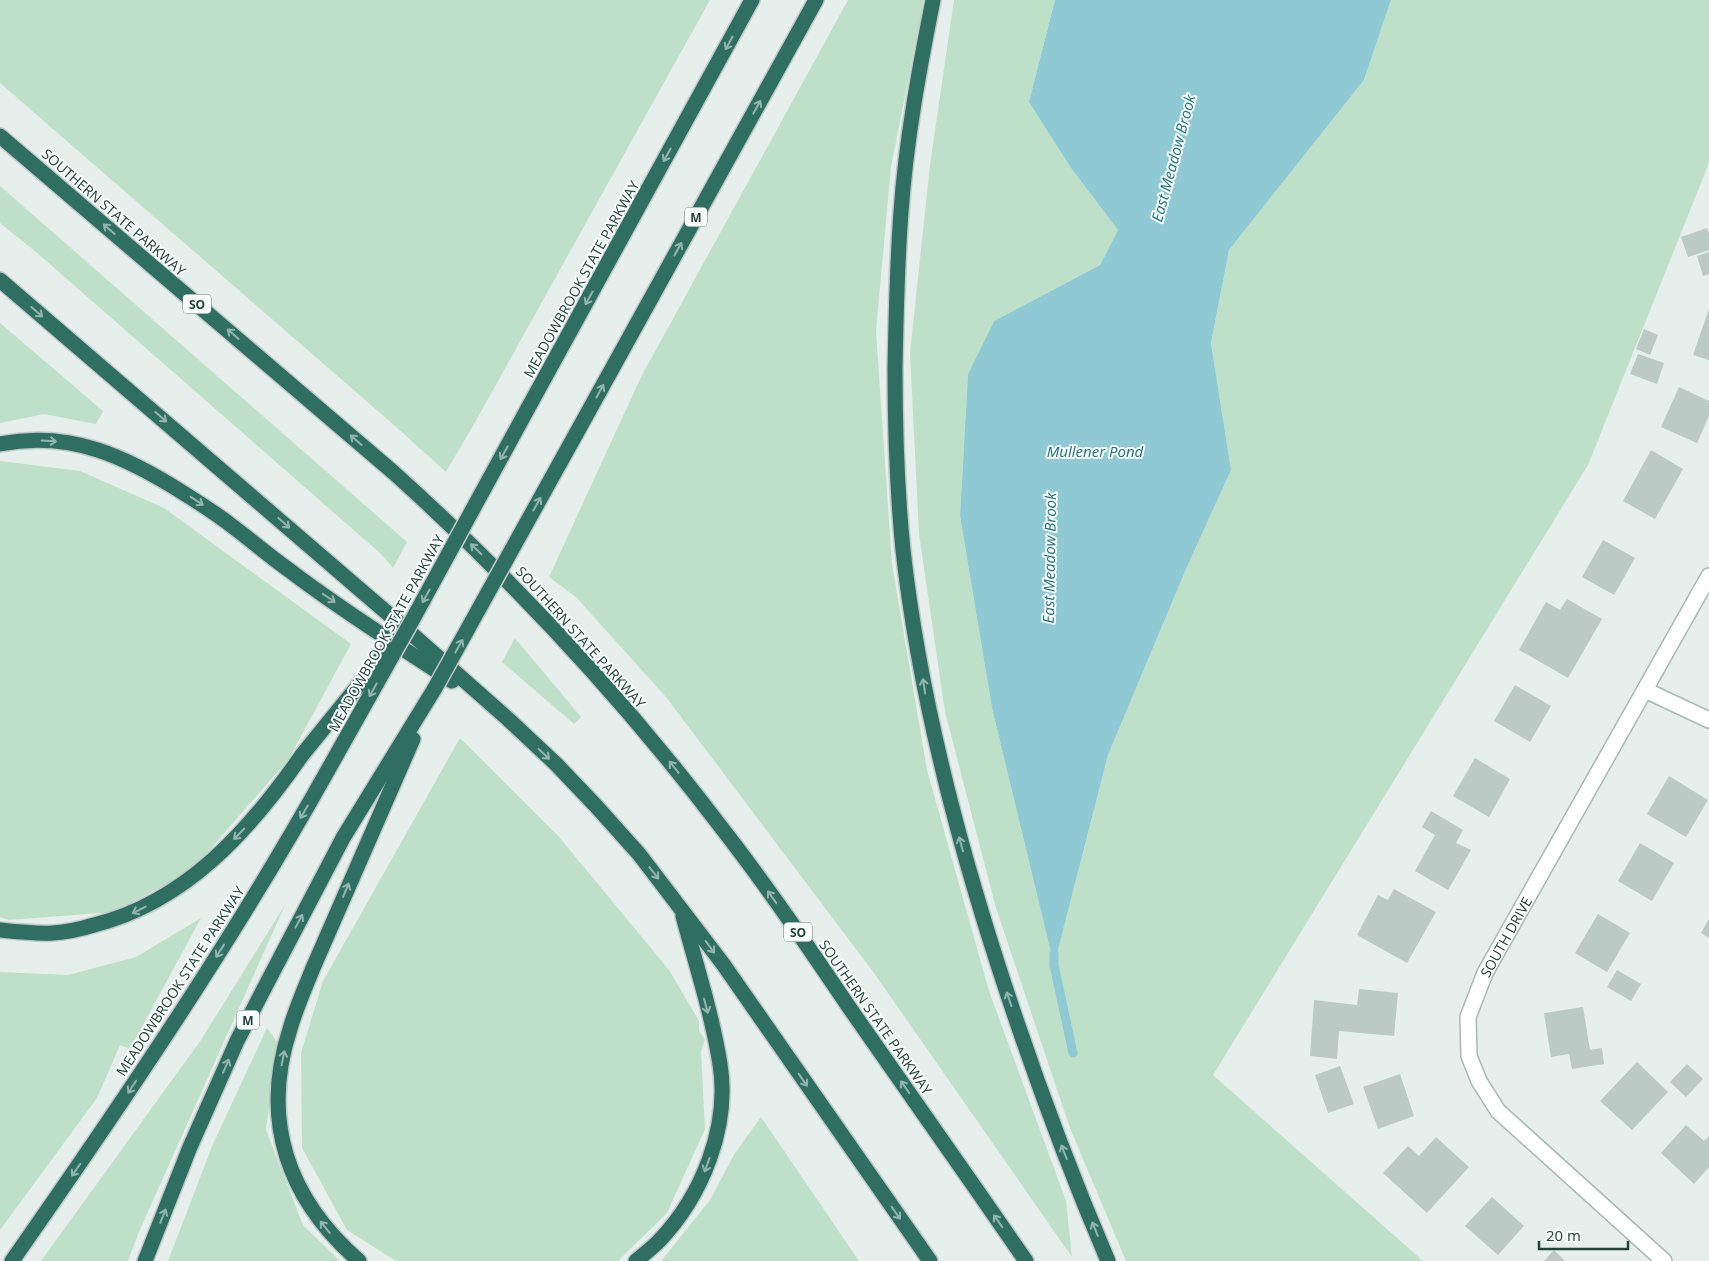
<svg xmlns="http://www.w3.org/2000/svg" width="1709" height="1261" viewBox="0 0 1709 1261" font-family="'Open Sans',sans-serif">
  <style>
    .green { fill: #bfe0c8 }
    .water { fill: #8ec9d4 }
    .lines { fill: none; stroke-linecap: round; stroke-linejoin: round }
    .stream { stroke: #8ec9d4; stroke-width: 9 }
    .building { fill: #bbcac4 }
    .street-casing { stroke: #a8b8b2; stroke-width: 18 }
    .highway-casing { stroke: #c2cac8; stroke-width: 18 }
    .street { stroke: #fff; stroke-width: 15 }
    .highway { stroke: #2f6f62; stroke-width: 15 }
    .highway-bridge-casing { stroke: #c2cac8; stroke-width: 18; stroke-linecap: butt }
    .highway-bridge { stroke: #2f6f62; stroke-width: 15 }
    .oneway { stroke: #93b5ae }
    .labels { text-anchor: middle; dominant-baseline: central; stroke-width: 4; stroke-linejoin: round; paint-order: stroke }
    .shield { fill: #f7fbf9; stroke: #637a73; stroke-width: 1 }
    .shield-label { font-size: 12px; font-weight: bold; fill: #24423a }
    .street-label { font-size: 14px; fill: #24423a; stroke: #f7fbf9 }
    .water-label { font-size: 15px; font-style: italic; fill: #1c6f80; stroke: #f7fbf9 }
  </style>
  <rect width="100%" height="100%" fill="#e6efeb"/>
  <g class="green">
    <path d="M0 0H710L478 417 446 472 394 425 0 83Z"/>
    <path d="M848 0H924L891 167 876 331 892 564 927 770 989 991 1066 1201 1072 1257 874 973 666 697 576 597 549 577 641 377Z"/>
    <path d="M954 0H1055L1029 102 1071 168 1118 230 1100 265 994 321 968 374 960 516 992 708 1054 964 1108 755 1186 569 1231 470 1211 343 1229 250 1364 80 1391 0H1709V163L1588 465 1213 1075 1423 1261H1126L1070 1128 996 908 945 712 919 534 910 353 930 165Z"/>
    <path d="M0 186 407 542 393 568 381 554 36 252 0 223Z"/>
    <path d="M0 323 103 411 96 424 44 414 0 423Z"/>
    <path d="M0 461 80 471 164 508 351 644 288 760 191 871 113 912 9 920 0 917Z"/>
    <path d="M515 638 581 717 574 724 502 662Z"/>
    <path d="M460 738 559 837 669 970 699 1021V1031L705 1039 701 1052 705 1129 667 1213 618 1261H396L347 1230 302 1148 301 1053 323 981Z"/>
    <path d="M285 905 138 1234 128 1261H41L201 1040Z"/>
    <path d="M201 918 130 1049 120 1045 97 1098 0 1230V972L68 975 136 957Z"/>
    <path d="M267 1028 278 1043 266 1130 303 1225 340 1261H168L213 1144Z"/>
    <path d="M761 1117 859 1261H661L710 1200 735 1153Z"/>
  </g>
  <path class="water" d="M1055 0H1391L1364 80 1229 250 1211 343 1231 470 1186 569 1108 755 1054 965 992 708 960 516 968 374 994 321 1100 265 1118 230 1071 168 1029 102Z"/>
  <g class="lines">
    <path class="stream" d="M1054 954V965L1073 1053"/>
  </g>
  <g class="building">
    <path d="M1707 228 1709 234V250L1688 257 1681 237Z"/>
    <path d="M1709 252V274L1703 276 1697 256Z"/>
    <path d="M1709 309V360L1693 355Z"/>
    <path d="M1644 329 1658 335 1650 355 1636 349Z"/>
    <path d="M1638 354 1664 363 1657 384 1630 374Z"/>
    <path d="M1679 387 1709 401V416L1697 443 1661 427Z"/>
    <path d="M1651 450 1683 469 1655 519 1623 501Z"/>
    <path d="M1603 540 1635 558 1614 595 1582 577Z"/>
    <path d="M1567 599 1602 619 1568 678 1519 650 1546 602 1560 610Z"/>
    <path d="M1515 685 1551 706 1530 742 1494 721Z"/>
    <path d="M1475 758 1510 779 1489 817 1453 796Z"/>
    <path d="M1669 776 1708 800 1686 837 1647 814Z"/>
    <path d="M1431 811 1463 830 1456 843 1471 850 1448 890 1415 871 1435 835 1422 827Z"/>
    <path d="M1640 843 1674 863 1652 901 1618 881Z"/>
    <path d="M1394 889 1436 912 1407 963 1357 935 1378 895 1388 900Z"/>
    <path d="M1598 914 1630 933 1607 972 1575 953Z"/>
    <path d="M1709 919V938L1701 933Z"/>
    <path d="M1617 970 1641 984 1631 1001 1607 987Z"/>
    <path d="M1359 989 1398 993 1394 1036 1339 1031 1337 1059 1310 1056 1314 1000 1357 1005Z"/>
    <path d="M1583 1007 1590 1050 1602 1048 1604 1064 1572 1069 1569 1054 1551 1057 1544 1013Z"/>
    <path d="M1637 1062 1668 1092 1632 1130 1600 1101Z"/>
    <path d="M1687 1064 1703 1079 1686 1097 1670 1082Z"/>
    <path d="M1340 1066 1354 1104 1328 1113 1315 1075Z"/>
    <path d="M1400 1074 1414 1116 1378 1129 1363 1087Z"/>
    <path d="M1686 1125 1704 1141 1709 1136V1167L1694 1184 1661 1153Z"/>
    <path d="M1436 1137 1469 1167 1427 1213 1383 1173 1408 1146 1419 1156Z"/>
    <path d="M1492 1197 1524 1226 1498 1255 1465 1226Z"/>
    <path d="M1554 1250 1565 1261H1544Z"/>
  </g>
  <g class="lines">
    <g class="street-casing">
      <g id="street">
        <path d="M1645 690 1709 720"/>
        <path id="s1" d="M1664 1261 1498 1111 1479 1081 1469 1056 1468 1017 1485 973 1709 576"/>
      </g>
    </g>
    <g class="highway-casing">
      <g id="highway">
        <path d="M933 0C919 70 906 141 901 212 897 264 896 316 895 368 895 429 897 490 903 550 919 693 955 832 999 968 1031 1067 1067 1165 1108 1261"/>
        <path d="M0 136 393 472C513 580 623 698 721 827 767 886 809 948 851 1010 909 1093 968 1177 1026 1261"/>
        <path d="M0 280 414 636 509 720 556 764 596 806 639 854 723 964 930 1261"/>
        <path d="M527 410 752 0"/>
        <path d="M576 434 816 0"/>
        <path d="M0 444C71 430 127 457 185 494 201 504 217 514 232 526 251 540 269 556 289 570 341 610 398 645 452 681"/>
        <path d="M0 930C18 932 36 934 53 933 67 932 81 929 94 925 186 902 250 830 302 755"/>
        <path d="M12 1261C124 1101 233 940 328 770"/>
        <path d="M145 1261 190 1147 237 1041 267 983 343 838 435 688"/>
        <path d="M359 1261C288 1199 260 1121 290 1029 296 1008 305 988 313 968L413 739"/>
        <path d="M636 1261C643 1255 652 1248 659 1241 702 1196 730 1127 720 1064 712 1014 696 965 683 916"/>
      </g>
    </g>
    <use href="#street" class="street"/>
    <use href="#highway" class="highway"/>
    <g class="highway-bridge-casing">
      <g id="highway-bridge">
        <path d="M435 688 576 434"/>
        <path d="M302 755 388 649"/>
        <path d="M328 770 414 617 527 410"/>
      </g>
    </g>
    <use href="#highway-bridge" class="highway-bridge"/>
  </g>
  <defs><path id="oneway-shaft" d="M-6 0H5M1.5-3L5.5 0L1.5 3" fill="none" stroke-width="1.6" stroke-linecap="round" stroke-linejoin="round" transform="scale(1.25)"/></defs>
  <g class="oneway">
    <use href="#oneway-shaft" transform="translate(729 43) rotate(119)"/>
    <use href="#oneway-shaft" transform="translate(757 107) rotate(-61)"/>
    <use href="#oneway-shaft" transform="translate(667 155) rotate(119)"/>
    <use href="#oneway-shaft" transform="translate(109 229) rotate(-139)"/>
    <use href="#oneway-shaft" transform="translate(678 249) rotate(-61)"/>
    <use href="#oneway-shaft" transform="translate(589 298) rotate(119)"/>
    <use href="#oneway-shaft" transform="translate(37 312) rotate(41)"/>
    <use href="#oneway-shaft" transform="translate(233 334) rotate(-139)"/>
    <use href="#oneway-shaft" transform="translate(600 391) rotate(-61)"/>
    <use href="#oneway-shaft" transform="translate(161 417) rotate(41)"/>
    <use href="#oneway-shaft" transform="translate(356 440) rotate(-139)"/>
    <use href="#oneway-shaft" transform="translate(49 441) rotate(3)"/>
    <use href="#oneway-shaft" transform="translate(504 453) rotate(119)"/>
    <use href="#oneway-shaft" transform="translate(197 501) rotate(33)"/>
    <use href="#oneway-shaft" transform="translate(537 504) rotate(-61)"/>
    <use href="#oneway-shaft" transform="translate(284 523) rotate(41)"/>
    <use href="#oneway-shaft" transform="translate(476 549) rotate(-136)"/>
    <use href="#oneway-shaft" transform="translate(426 596) rotate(119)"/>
    <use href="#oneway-shaft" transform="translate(329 598) rotate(34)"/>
    <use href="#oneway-shaft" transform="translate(459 646) rotate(-61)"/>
    <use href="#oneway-shaft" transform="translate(924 686) rotate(-99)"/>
    <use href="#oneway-shaft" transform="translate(373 690) rotate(119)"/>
    <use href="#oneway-shaft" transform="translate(544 754) rotate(43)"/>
    <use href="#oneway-shaft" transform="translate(674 767) rotate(-129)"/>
    <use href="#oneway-shaft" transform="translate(304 812) rotate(120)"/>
    <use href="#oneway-shaft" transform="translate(239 834) rotate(134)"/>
    <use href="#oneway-shaft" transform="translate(961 844) rotate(-106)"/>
    <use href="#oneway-shaft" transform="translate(654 873) rotate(52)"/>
    <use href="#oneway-shaft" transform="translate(346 890) rotate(-67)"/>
    <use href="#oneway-shaft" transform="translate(772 897) rotate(-125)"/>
    <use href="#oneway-shaft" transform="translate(139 910) rotate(153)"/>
    <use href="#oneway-shaft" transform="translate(299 921) rotate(-62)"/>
    <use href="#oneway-shaft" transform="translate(710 947) rotate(54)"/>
    <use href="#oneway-shaft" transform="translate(220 951) rotate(122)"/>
    <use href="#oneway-shaft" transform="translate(1009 999) rotate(-109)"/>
    <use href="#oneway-shaft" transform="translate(706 1006) rotate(75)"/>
    <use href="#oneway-shaft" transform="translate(283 1058) rotate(-79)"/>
    <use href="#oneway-shaft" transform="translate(226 1066) rotate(-66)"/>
    <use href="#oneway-shaft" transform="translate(803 1080) rotate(55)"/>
    <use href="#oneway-shaft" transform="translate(132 1087) rotate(123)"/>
    <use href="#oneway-shaft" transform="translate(905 1087) rotate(-125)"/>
    <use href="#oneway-shaft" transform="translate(1064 1152) rotate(-111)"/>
    <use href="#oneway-shaft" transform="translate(707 1165) rotate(110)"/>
    <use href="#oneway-shaft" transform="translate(76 1170) rotate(125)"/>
    <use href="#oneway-shaft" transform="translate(896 1213) rotate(55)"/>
    <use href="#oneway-shaft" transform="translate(163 1216) rotate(-68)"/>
    <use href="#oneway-shaft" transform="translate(998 1221) rotate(-125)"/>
    <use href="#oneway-shaft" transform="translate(325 1227) rotate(-129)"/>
    <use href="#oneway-shaft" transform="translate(1095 1229) rotate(-112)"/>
  </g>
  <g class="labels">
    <g class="shield">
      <rect x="685" y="207.5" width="22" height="19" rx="4"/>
      <rect x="183" y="294.5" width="28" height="19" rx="4"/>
      <rect x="784" y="922.5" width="28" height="19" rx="4"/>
      <rect x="237" y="1010.5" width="22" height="19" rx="4"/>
    </g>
    <g class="shield-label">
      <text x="696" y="217">M</text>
      <text x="197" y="304">SO</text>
      <text x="798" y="932">SO</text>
      <text x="248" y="1020">M</text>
    </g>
    <g class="street-label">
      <text transform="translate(114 212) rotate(41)">SOUTHERN STATE PARKWAY</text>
      <text transform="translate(581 279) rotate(-61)">MEADOWBROOK STATE PARKWAY</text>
      <text transform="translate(386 633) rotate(-61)">MEADOWBROOK STATE PARKWAY</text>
      <text transform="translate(581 637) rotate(48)">SOUTHERN STATE PARKWAY</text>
      <text stroke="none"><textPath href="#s1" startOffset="414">SOUTH DRIVE</textPath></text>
      <text transform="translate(180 981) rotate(-57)">MEADOWBROOK STATE PARKWAY</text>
      <text transform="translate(876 1017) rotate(55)">SOUTHERN STATE PARKWAY</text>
    </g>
    <g class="water-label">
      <text transform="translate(1173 158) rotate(-75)">East Meadow Brook</text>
      <text x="1095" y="451">Mullener Pond</text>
      <text transform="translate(1049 558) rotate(-89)">East Meadow Brook</text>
    </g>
  </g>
  <path d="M1539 1241v8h89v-8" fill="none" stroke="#24423a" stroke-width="2.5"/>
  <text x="1546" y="1241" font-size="15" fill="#24423a" stroke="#f7fbf9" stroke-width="4" paint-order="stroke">20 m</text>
</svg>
